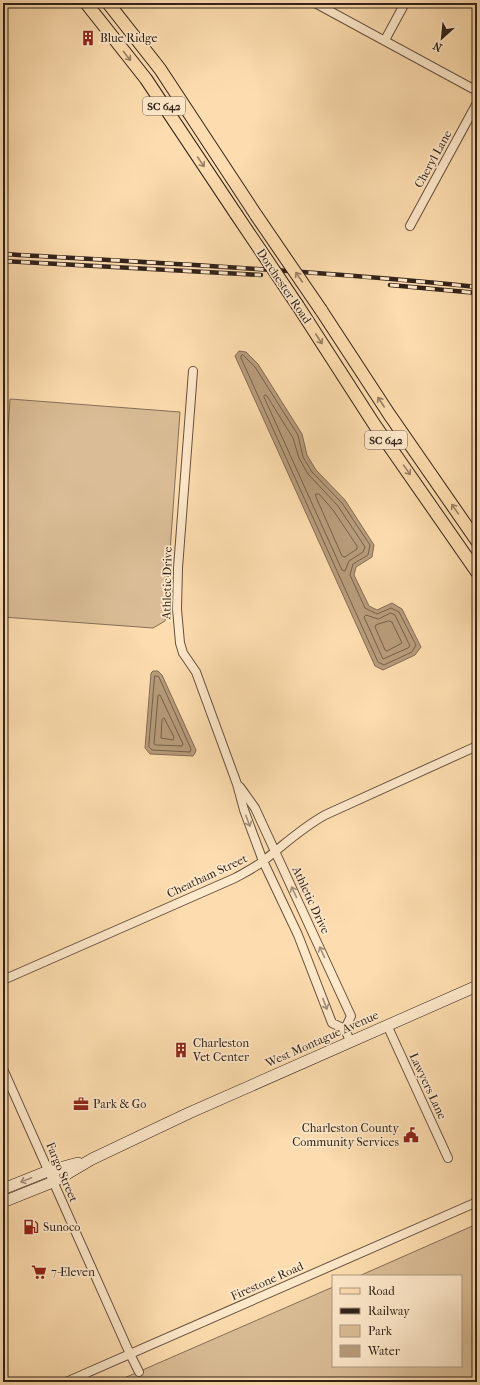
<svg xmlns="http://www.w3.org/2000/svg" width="480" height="1385" viewBox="0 0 480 1385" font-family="'IM FELL French Canon',serif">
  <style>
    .green { fill: #dabd96; stroke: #867058 }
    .water { fill: #b89d7c; stroke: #826c54 }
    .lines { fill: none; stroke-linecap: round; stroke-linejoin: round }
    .shore { stroke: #75604a; stroke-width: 1 }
    .street-casing { stroke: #65513e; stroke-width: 10 }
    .secondary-casing { stroke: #322219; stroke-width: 12 }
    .primary-casing { stroke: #322219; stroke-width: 14 }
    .street { stroke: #fee9cb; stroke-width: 8 }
    .secondary { stroke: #fee9cb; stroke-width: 11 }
    .primary { stroke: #fdddaf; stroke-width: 12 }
    .rail-casing { stroke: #322219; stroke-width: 4.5 }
    .rail { stroke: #fee9cb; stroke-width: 3; stroke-dasharray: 9; stroke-linecap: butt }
    .primary-bridge-casing { stroke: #322219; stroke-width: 14; stroke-linecap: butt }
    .primary-bridge { stroke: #fdddaf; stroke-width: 12 }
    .oneway { stroke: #988064 }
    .oneway2 { stroke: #a28f7b }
    .labels { text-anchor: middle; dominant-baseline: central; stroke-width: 3.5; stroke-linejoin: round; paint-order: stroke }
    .shield { fill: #fee9cb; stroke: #6f5e4e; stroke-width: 1 }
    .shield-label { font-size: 11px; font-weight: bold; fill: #322219 }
    .poi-label { font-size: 12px; fill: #322219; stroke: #fee9cb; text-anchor: start }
    .street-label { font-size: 12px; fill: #322219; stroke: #fee9cb }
  </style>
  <rect width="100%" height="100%" fill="#fdddaf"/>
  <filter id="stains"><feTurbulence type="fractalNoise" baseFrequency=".005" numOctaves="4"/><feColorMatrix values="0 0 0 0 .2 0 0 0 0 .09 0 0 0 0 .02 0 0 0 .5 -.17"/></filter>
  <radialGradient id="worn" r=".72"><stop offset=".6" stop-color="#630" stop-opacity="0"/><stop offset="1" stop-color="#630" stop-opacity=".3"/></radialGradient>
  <g class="green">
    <path d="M10 399 180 412 165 621 153 628 3 617V516Z"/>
    <path d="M477 1224V1382H115L333 1287V1366H461V1276H359Z"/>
  </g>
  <g class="water">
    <path d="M239 351 246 352 258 364 302 434 307 455 316 470 345 500 374 545 372 557 356 567 354 575 369 606 377 610 392 603 402 609 421 647 415 655 383 670 375 666 235 356Z"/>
    <path d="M153 671H158L162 675 196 750 195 753 193 756 150 754 145 748 151 673Z"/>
  </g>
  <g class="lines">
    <g class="shore">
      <path d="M243 355 255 367 298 435 303 457 312 472 342 503 370 545 368 555 353 564 350 575 365 608 377 614 391 608 399 612 416 645 412 652 384 665 378 662 241 358V356Z"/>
      <path d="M265 395 267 396 293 438 299 458 308 474 338 506 365 547 363 552 349 561 345 571 342 570 264 397Z"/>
      <path d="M316 494H319L333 510 357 546V549L345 557 342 556 316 497Z"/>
      <path d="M391 613 395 615 410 646 408 648 383 659 364 617 366 615 378 619Z"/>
      <path d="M389 621 392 622 402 643 387 651 385 650 375 627 376 625Z"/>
      <path d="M155 676H157L159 677 191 749 190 752 152 750 149 747Z"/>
      <path d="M160 695 183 744 182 746 156 745 154 744 158 696Z"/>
      <path d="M164 718 174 737 173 740 161 738 162 720Z"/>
    </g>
    <g class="street-casing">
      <g id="street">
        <path d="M315 3 477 91"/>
        <path d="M385 40 405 3"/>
        <path d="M410 226 477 103"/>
        <path d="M193 371 178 568 177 609 180 643 183 653 196 672 237 784 244 810 263 861 298 935 332 1023 345 1029 350 1041"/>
        <path d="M240 787 255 808 351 1016 345 1029"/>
        <path d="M3 980 235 878C244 873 254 868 262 862 284 845 300 829 325 815L477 746"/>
        <path d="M387 1025 448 1158"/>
        <path d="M3 1069 130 1354 139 1372"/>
        <path d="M66 1382 477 1202"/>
      </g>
    </g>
    <g class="secondary-casing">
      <g id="secondary">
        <path d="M3 1189 48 1171 78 1163"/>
        <path d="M3 1202 53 1182 92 1159 189 1113 477 986"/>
      </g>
    </g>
    <g class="primary-casing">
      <g id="primary">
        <path d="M86 3 146 79 236 214"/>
        <path d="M108 3 160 69 256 215"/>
        <path d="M298 306 374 424 477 572"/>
        <path d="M321 310 389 414 477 541"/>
      </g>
    </g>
    <use href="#street" class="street"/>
    <use href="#secondary" class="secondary"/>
    <use href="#primary" class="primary"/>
    <g class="rail-casing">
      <g id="rail">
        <path d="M3 254C161 263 319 271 477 287"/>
        <path d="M3 261 261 275"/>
        <path d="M390 285 477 293"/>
      </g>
    </g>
    <use href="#rail" class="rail"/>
    <g class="primary-bridge-casing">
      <g id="primary-bridge">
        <path d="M236 214 298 306"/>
        <path d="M256 215 321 310"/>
      </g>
    </g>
    <use href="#primary-bridge" class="primary-bridge"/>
  </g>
  <defs><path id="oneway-shaft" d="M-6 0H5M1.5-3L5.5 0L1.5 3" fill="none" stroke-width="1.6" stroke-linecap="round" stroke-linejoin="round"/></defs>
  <g class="oneway">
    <use href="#oneway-shaft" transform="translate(127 56) rotate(52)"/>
    <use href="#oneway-shaft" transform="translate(201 162) rotate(56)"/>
    <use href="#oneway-shaft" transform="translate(299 277) rotate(-124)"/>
    <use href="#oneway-shaft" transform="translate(319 339) rotate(57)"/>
    <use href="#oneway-shaft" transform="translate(381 402) rotate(-123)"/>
    <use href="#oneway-shaft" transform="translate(407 470) rotate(55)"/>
    <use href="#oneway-shaft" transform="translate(455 509) rotate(-125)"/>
  </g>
  <g class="oneway2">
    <use href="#oneway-shaft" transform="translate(248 821) rotate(69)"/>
    <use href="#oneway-shaft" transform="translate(294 892) rotate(-115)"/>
    <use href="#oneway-shaft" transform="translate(322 952) rotate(-115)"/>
    <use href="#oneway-shaft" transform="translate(325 1004) rotate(69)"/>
    <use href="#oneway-shaft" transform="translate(26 1180) rotate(158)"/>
  </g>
  <defs>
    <g id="building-bare" transform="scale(1.2)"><path d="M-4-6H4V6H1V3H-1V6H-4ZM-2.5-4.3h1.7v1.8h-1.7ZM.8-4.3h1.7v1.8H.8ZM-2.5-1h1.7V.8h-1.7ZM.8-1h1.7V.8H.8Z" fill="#8f2418" stroke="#fee9cb" stroke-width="2.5" paint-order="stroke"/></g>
    <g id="office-bare" transform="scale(1.2)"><path d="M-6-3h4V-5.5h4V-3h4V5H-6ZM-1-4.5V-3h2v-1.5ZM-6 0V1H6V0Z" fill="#8f2418" stroke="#fee9cb" stroke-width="2.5" paint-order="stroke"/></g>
    <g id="civic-bare" transform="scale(1.2)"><path d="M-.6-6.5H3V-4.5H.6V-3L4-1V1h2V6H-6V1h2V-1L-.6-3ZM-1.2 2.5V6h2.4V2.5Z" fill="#8f2418" stroke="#fee9cb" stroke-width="2.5" paint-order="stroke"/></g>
    <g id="fuel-bare" transform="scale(1.2)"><path d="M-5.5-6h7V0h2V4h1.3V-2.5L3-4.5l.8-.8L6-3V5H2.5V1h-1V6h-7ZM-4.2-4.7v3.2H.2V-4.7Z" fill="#8f2418" stroke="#fee9cb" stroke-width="2.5" paint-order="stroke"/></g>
    <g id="supermarket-bare" transform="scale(1.2)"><path d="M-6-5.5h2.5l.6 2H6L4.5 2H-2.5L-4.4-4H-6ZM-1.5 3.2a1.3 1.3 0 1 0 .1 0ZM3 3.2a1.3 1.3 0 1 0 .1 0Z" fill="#8f2418" stroke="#fee9cb" stroke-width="2.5" paint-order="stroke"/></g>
  </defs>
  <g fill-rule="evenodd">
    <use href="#building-bare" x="88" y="38"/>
    <use href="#building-bare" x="181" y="1050"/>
    <use href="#office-bare" x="81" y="1104"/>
    <use href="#civic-bare" x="411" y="1135"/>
    <use href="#fuel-bare" x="31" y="1227"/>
    <use href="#supermarket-bare" x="39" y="1272"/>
  </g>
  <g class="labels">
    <g class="shield">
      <rect x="143" y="97" width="42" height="18" rx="3"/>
      <rect x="365" y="431" width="42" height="18" rx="3"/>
    </g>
    <g class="shield-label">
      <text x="164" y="106">SC 642</text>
      <text x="386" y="440">SC 642</text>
    </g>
    <g class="poi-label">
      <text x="100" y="38">Blue Ridge</text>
      <text x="193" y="1043">Charleston<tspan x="193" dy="14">Vet Center</tspan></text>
      <text x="93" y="1104">Park &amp; Go</text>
      <text x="399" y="1128" text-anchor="end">Charleston County<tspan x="399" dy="14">Community Services</tspan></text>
      <text x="43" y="1227">Sunoco</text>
      <text x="51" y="1272">7-Eleven</text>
    </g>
    <g class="street-label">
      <text transform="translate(433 159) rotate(-61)">Cheryl Lane</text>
      <text transform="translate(284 286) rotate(56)">Dorchester Road</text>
      <text transform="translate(167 583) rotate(-89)">Athletic Drive</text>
      <text transform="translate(207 876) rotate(-25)">Cheatham Street</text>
      <text transform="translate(311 900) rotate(65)">Athletic Drive</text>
      <text transform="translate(322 1039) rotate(-24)">West Montague Avenue</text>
      <text transform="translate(428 1086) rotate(65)">Lawyers Lane</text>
      <text transform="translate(62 1172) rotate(67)">Fargo Street</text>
      <text transform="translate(267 1281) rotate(-24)">Firestone Road</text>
    </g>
  </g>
  <rect width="480" height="1385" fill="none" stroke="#fdddaf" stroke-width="16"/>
  <rect x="4" y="4" width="472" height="1377" fill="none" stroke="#322219" stroke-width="2"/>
  <rect x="8" y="8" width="464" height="1369" fill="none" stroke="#322219"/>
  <rect x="332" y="1275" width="130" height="92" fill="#fee9cb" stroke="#ac9984"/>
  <rect x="340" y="1288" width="20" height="6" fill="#fdddaf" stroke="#ac9984"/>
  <text x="368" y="1295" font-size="12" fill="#322219">Road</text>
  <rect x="340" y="1308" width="20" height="6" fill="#322219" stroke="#ac9984"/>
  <text x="368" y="1315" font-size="12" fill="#322219">Railway</text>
  <rect x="340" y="1325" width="20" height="12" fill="#dabd96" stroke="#ac9984"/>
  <text x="368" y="1335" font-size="12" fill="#322219">Park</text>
  <rect x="340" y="1345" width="20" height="12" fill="#b89d7c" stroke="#ac9984"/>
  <text x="368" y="1355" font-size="12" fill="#322219">Water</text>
  <g transform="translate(442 38) rotate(207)" stroke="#fee9cb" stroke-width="3" paint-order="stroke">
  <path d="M0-3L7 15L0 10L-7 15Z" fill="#322219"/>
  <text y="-6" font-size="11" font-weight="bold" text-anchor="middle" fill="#322219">N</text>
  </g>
  <rect width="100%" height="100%" filter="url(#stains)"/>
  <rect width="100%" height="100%" fill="url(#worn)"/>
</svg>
